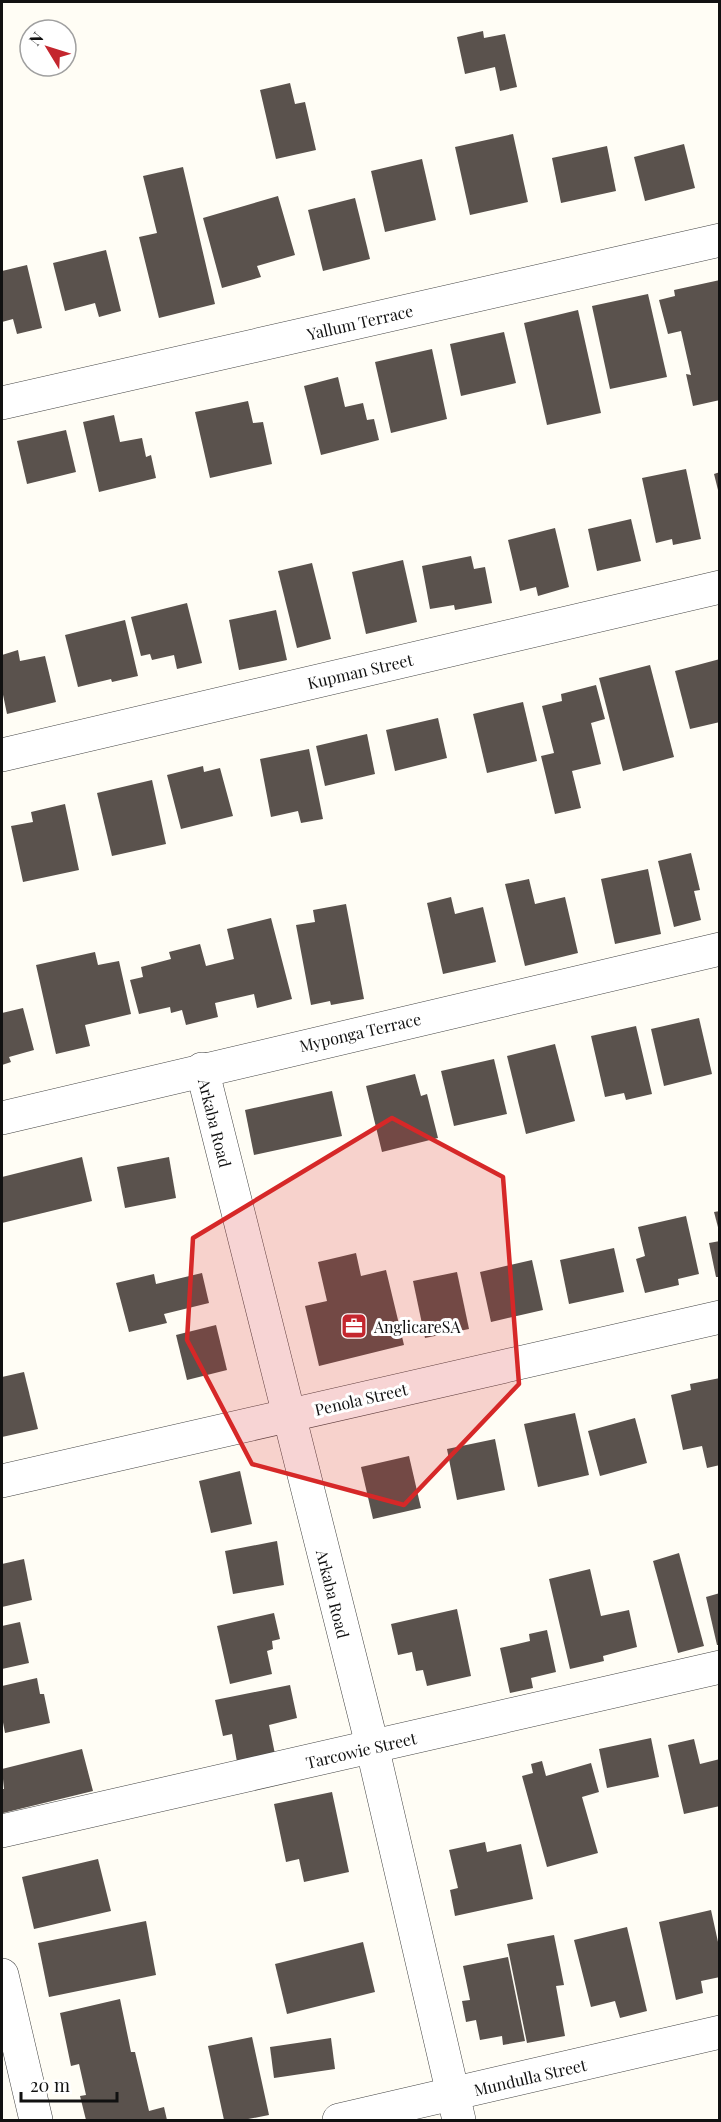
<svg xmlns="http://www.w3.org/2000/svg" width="721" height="2122" viewBox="0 0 721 2122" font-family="'Playfair Display',serif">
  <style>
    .building { fill: #5a524d }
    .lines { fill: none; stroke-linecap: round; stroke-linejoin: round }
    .minor-casing { stroke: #444; stroke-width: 34 }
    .minor { stroke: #fff; stroke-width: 33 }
    .marked { fill: #d62828; fill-opacity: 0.2; stroke: #d62828; stroke-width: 4.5; stroke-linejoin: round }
    .labels { text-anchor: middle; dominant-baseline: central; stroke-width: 6; stroke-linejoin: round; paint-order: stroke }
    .street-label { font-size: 16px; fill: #111; stroke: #fff }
    .poi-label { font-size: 16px; fill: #111; stroke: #fff; text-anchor: start }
  </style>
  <rect width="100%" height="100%" fill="#fffdf5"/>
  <g class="building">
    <path d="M483 31 484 38 505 34 517 87 500 91 495 67 465 74 457 37Z"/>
    <path d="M290 83 295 104 305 102 316 150 276 159 260 90Z"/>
    <path d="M513 134 528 202 470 215 455 147Z"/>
    <path d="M684 144 695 188 645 201 634 157Z"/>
    <path d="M607 146 616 191 561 203 552 158Z"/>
    <path d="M422 159 436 220 385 232 371 171Z"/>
    <path d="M183 167 215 304 159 318 139 237 157 233 143 176Z"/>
    <path d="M278 196 295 255 257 266 261 277 222 288 203 218Z"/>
    <path d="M355 198 370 259 323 271 308 210Z"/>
    <path d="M106 250 121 311 99 317 95 303 65 311 53 263Z"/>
    <path d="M27 265 42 328 17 334 13 319 2 322V271Z"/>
    <path d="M720 280V400L693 406 686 374 691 375 681 331 668 334 659 300 675 296 674 290Z"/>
    <path d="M648 294 667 377 610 389 592 306Z"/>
    <path d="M578 310 601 413 547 425 524 323Z"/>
    <path d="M504 332 516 383 461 396 450 344Z"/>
    <path d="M432 349 447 419 391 433 375 362Z"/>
    <path d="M338 377 345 407 363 403 367 420 374 419 379 440 321 455 304 386Z"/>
    <path d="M248 401 253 423 263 422 272 464 210 478 195 412Z"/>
    <path d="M114 415 120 442 142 438 146 457 151 455 156 478 99 492 83 422Z"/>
    <path d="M66 430 76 472 27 484 17 441Z"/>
    <path d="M686 469 701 539 673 545 672 539 656 543 642 478Z"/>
    <path d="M720 472V494H719L714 474Z"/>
    <path d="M631 519 641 561 597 571 588 529Z"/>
    <path d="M555 528 569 587 538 596 536 587 520 591 508 540Z"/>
    <path d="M471 556 474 569 485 567 492 603 455 610 454 605 430 609 422 566Z"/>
    <path d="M403 560 417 622 366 634 352 572Z"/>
    <path d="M312 563 331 639 297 648 278 571Z"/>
    <path d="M187 603 202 663 177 669 174 655 152 660 150 654 141 656 131 617Z"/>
    <path d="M276 610 287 660 239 670 229 620Z"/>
    <path d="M125 620 138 676 112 682 111 679 78 687 65 635Z"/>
    <path d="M18 650 20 661 45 656 56 702 7 714 2 690V655Z"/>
    <path d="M720 659V722L690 729 675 671Z"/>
    <path d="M650 665 674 757 623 771 599 678Z"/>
    <path d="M596 685 605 719 591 723 601 764 572 771 581 808 555 814 541 756 554 753 542 706 562 701 561 694Z"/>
    <path d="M523 702 537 761 487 773 473 714Z"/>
    <path d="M438 718 447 758 395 771 386 730Z"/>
    <path d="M367 734 375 774 325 786 316 746Z"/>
    <path d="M309 749 323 819 301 823 298 811 271 817 260 759Z"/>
    <path d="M203 766 204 772 220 768 233 816 181 829 167 775Z"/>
    <path d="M152 780 166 844 112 856 97 793Z"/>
    <path d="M65 804 79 870 23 882 11 826 33 822 31 812Z"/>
    <path d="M691 853 700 890 694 891 701 920 674 927 658 861Z"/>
    <path d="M648 869 661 934 615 944 601 879Z"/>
    <path d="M529 879 535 904 565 897 578 953 525 966 505 884Z"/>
    <path d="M451 897 455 914 483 907 496 962 443 974 427 903Z"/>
    <path d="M346 904 364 999 331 1005 330 1001 311 1005 296 925 315 922 313 910Z"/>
    <path d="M271 918 292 999 257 1008 254 994 215 1003 218 1017 186 1025 182 1010 171 1013 170 1007 139 1014 130 980 143 977 141 967 171 959 169 952 200 944 206 966 234 959 227 929Z"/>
    <path d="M95 952 98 965 119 961 131 1014 85 1025 90 1046 56 1054 36 965Z"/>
    <path d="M23 1008 34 1050 9 1057 11 1062 2 1065V1013Z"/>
    <path d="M699 1018 712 1074 664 1086 651 1029Z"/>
    <path d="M636 1026 652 1094 626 1100 624 1093 605 1097 591 1036Z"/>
    <path d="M555 1044 575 1121 526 1134 507 1056Z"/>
    <path d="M494 1059 507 1114 454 1126 441 1071Z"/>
    <path d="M415 1074 421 1096 427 1094 438 1138 382 1152 366 1086Z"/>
    <path d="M332 1091 342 1136 254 1155 245 1110Z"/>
    <path d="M82 1157 92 1201 2 1223V1177Z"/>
    <path d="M169 1157 176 1198 125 1208 117 1167Z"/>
    <path d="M720 1211V1231H719L714 1212Z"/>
    <path d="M686 1216 699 1274 678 1279 679 1285 645 1293 636 1259 645 1256 638 1227Z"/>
    <path d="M720 1241V1277H716L709 1243Z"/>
    <path d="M614 1248 624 1292 569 1304 560 1260Z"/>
    <path d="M356 1253 361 1276 386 1270 404 1345 319 1366 305 1306 327 1301 318 1262Z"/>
    <path d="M532 1260 543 1310 491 1322 480 1272Z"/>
    <path d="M457 1272 469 1329 425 1338 413 1281Z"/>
    <path d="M202 1273 209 1303 164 1314 167 1323 129 1332 116 1283 154 1274 156 1284Z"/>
    <path d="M216 1325 227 1370 187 1380 176 1335Z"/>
    <path d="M24 1372 38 1429 2 1437V1377Z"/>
    <path d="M720 1378V1465L707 1468 702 1446 683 1450 671 1395 691 1390 690 1384Z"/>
    <path d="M575 1413 589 1475 538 1487 524 1424Z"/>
    <path d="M635 1418 647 1463 600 1476 588 1431Z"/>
    <path d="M495 1439 505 1490 457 1500 447 1449Z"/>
    <path d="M409 1456 421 1508 373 1519 361 1467Z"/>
    <path d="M240 1471 252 1524 211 1533 199 1481Z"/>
    <path d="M277 1541 284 1585 233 1594 225 1551Z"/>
    <path d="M679 1553 704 1646 678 1653 653 1561Z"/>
    <path d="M24 1559 32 1600 2 1607V1564Z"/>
    <path d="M590 1569 601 1616 629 1610 637 1647 603 1656 604 1661 570 1669 549 1579Z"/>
    <path d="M720 1593V1645H717L706 1597Z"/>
    <path d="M457 1609 471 1676 427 1686 423 1670 416 1671 412 1652 398 1655 391 1624Z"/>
    <path d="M274 1613 280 1639 272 1641 273 1649 267 1651 272 1674 230 1684 217 1626Z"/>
    <path d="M20 1622 29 1663 2 1669V1626Z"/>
    <path d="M547 1630 556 1672 531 1678 533 1688 510 1693 500 1648 530 1641 529 1634Z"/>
    <path d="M37 1678 40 1694H44L50 1723 5 1733 2 1717V1686Z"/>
    <path d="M290 1685 297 1718 269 1725 275 1754 237 1762 232 1734 223 1736 215 1700Z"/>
    <path d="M651 1738 659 1777 607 1788 599 1749Z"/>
    <path d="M694 1739 700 1764 720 1759V1806L684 1814 668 1745Z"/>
    <path d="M82 1749 93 1791 3 1813 2 1789H4L2 1769Z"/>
    <path d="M542 1761 546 1776 591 1763 599 1792 582 1797 598 1853 547 1867 522 1776 533 1773 531 1764Z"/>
    <path d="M332 1792 349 1872 304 1882 299 1859 286 1862 274 1804Z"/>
    <path d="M485 1842 487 1852 521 1844 533 1899 455 1916 450 1890 458 1888 449 1850Z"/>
    <path d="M98 1859 111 1911 34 1929 22 1877Z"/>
    <path d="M711 1910 720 1951V1977L701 1981 703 1993 676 2000 659 1922Z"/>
    <path d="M146 1921 156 1975 49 1997 38 1943Z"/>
    <path d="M627 1927 647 2011 620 2018 615 2001 591 2007 574 1940Z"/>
    <path d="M554 1935 564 1985 556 1986 565 2036 527 2043 507 1944Z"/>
    <path d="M363 1942 375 1992 287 2014 275 1964Z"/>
    <path d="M508 1957 525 2041 503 2045 502 2036 480 2040 476 2020 466 2022 462 2001 470 2000 463 1966Z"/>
    <path d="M120 1999 131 2052H135L149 2111 164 2107 167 2120H86L80 2096 86 2095 79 2064 71 2066 60 2013Z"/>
    <path d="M252 2037 269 2115 243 2120H224L208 2046Z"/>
    <path d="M331 2038 335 2069 274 2078 270 2047Z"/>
  </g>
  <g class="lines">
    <g class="minor-casing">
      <g id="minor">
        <path d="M2 403 720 240"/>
        <path d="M2 755 720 587"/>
        <path d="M202 1069 368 1729 459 2120"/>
        <path d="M2 1118 720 949"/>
        <path d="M2 1481 720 1317"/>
        <path d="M2 1831 720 1667"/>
        <path d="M2 1975 36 2120"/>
        <path d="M339 2120 720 2032"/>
      </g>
    </g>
    <use href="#minor" class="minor"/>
  </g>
  <path class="marked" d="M392 1118 503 1177 519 1384 404 1505 252 1464 187 1340 193 1238Z"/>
  <defs>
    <g id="office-square" transform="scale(1.35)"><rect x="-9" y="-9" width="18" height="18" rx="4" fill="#c4262e" stroke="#fff"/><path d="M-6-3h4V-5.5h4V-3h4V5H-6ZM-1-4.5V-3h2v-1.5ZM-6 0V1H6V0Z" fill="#fff"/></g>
  </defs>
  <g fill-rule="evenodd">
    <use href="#office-square" x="354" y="1326"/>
  </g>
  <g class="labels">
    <g class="street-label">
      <text transform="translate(360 322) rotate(-13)">Yallum Terrace</text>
      <text transform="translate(360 671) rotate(-13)">Kupman Street</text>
      <text transform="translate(360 1032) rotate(-13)">Myponga Terrace</text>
      <text transform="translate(215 1123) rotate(76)">Arkaba Road</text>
      <text transform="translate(361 1399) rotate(-13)">Penola Street</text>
      <text transform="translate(333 1594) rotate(76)">Arkaba Road</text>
      <text transform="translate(361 1750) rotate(-13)">Tarcowie Street</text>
      <text transform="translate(530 2077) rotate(-13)">Mundulla Street</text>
    </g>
    <g class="poi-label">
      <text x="374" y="1326">AnglicareSA</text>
    </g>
  </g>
  <rect width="721" height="2122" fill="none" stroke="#111111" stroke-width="6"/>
  <g transform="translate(48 48) rotate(308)"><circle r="28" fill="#ffffff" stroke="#a0a0a0" stroke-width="1.5"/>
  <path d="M0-4.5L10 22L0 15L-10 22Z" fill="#c4262e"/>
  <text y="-9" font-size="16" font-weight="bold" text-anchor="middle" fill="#111111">N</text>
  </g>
  <path d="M21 2092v9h96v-9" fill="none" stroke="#111111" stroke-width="3"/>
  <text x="30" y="2092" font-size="18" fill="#111111" stroke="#ffffff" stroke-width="4.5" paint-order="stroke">20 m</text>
</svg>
